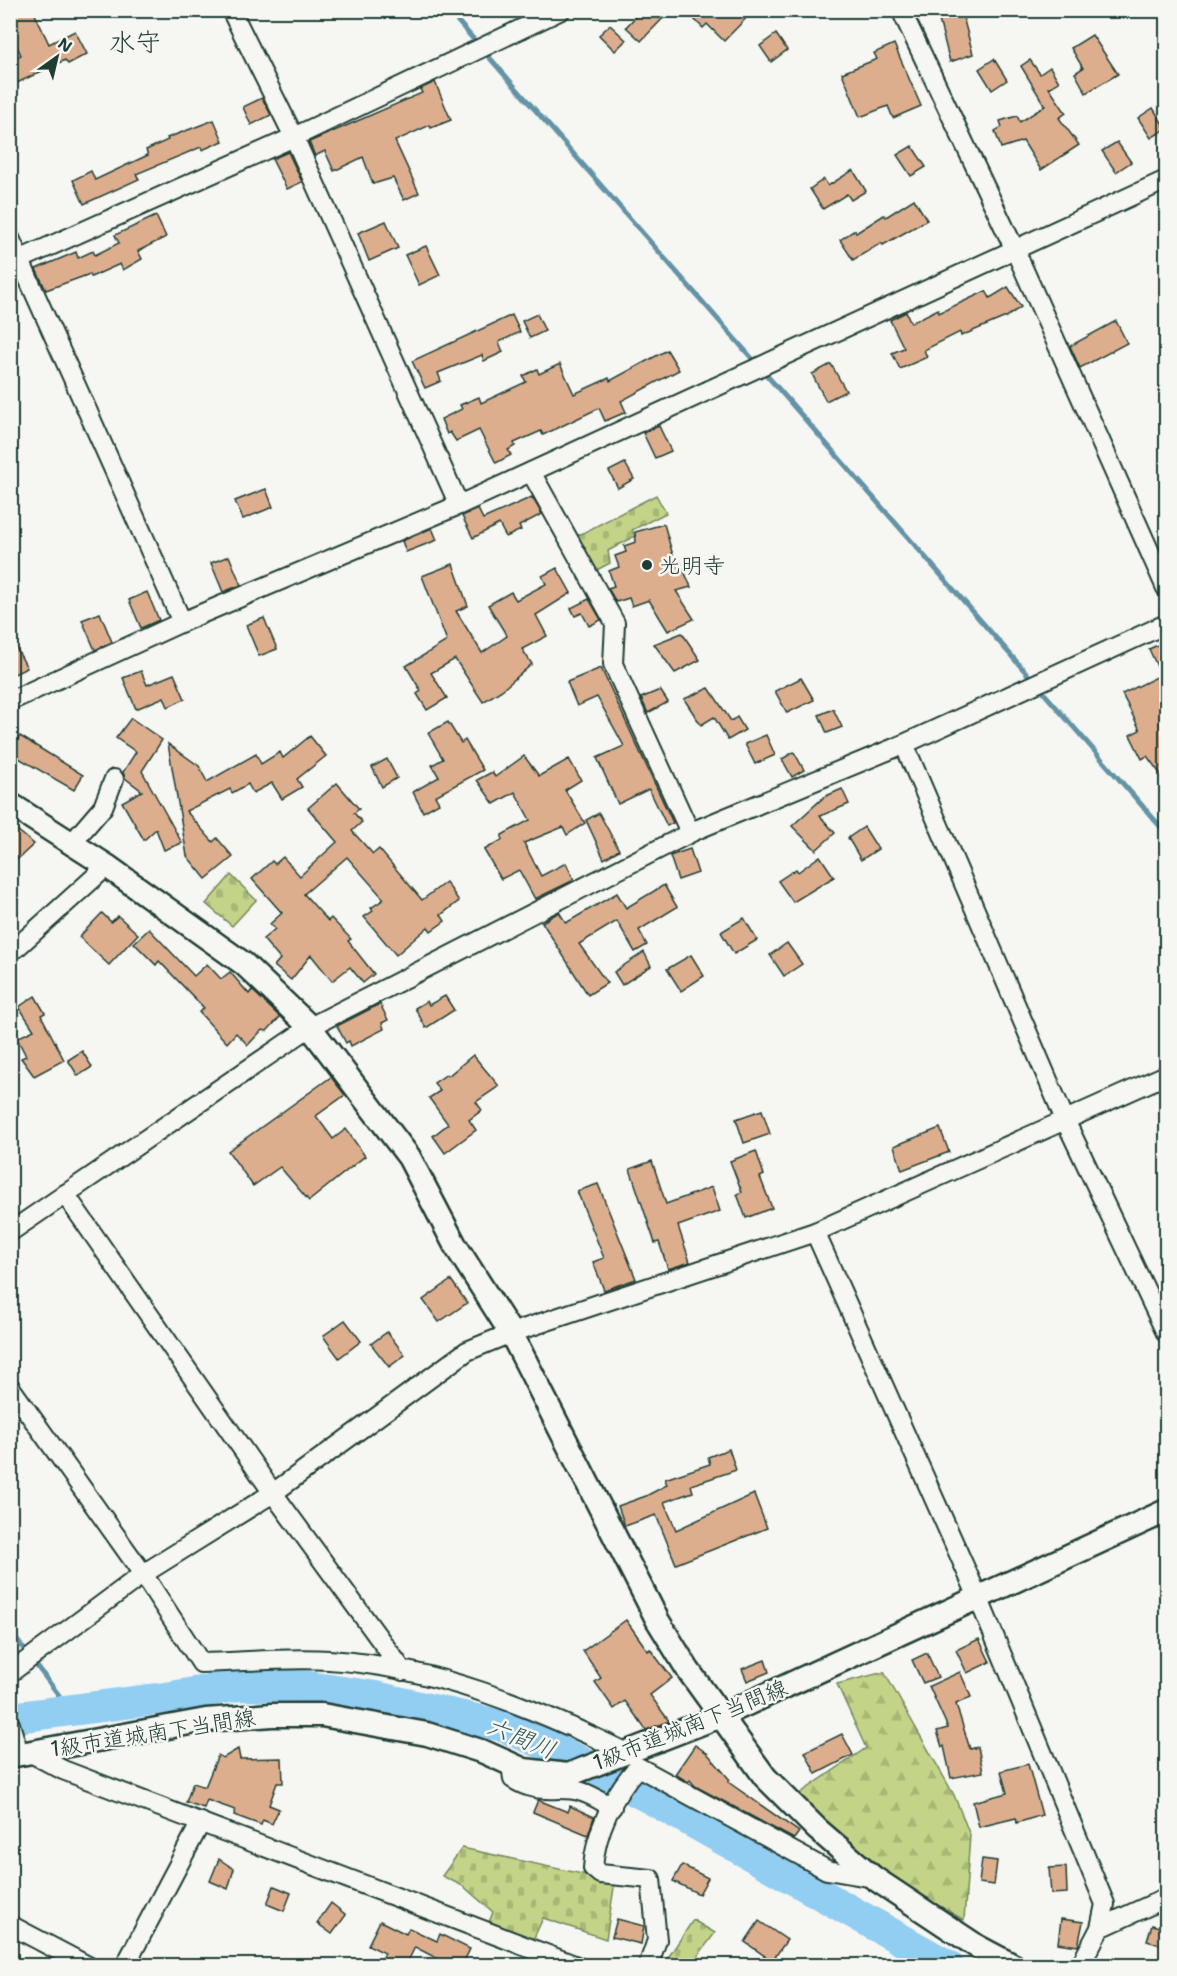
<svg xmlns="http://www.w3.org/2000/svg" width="1177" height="1976" viewBox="0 0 1177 1976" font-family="'Shantell Sans','Klee One',sans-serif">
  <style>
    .forest { fill: url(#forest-firs); stroke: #71885e; stroke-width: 1.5 }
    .cemetery { fill: url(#cemetery-stones); stroke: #71885e; stroke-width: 1.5 }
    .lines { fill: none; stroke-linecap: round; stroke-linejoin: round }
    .stream { stroke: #6493a6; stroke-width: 5 }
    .river { stroke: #92cdf2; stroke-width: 32 }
    .building { fill: #ddae8e; stroke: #1f3d34; stroke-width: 1.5 }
    .minor-casing { stroke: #1f3d34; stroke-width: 22 }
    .tertiary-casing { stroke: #1f3d34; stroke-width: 27 }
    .minor { stroke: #f6f6f2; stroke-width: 18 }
    .tertiary { stroke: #f6f6f2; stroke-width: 22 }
    .poi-dot { fill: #1f3d34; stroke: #f6f6f2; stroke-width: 2 }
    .labels { text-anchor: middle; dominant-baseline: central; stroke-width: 5; stroke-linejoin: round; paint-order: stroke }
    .poi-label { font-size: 22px; fill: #1f3d34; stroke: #f6f6f2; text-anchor: start }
    .street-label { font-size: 22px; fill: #1f3d34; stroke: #f6f6f2 }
    .water-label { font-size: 24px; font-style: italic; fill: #365a5a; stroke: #f6f6f2 }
    .quarter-label { font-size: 26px; fill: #1f3d34; stroke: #f6f6f2 }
  </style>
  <defs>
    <pattern id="forest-firs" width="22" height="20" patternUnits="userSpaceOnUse" patternTransform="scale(1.5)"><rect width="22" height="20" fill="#c3d488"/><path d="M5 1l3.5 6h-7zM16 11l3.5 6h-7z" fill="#a7b776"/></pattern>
    <pattern id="cemetery-stones" width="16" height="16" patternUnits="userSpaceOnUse" patternTransform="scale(1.5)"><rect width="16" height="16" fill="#c3d488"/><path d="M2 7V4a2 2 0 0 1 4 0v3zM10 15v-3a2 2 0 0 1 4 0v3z" fill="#a7b776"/></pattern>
  </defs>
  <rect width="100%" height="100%" fill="#f6f6f2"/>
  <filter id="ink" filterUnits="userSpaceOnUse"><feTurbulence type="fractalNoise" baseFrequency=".0167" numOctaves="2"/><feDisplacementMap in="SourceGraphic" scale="12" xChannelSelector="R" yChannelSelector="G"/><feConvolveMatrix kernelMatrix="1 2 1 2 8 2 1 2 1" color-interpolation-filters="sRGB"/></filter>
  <g filter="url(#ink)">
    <path class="forest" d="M884 1672 954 1795 970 1835 964 1920 895 1881 792 1799 866 1748 837 1684Z"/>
    <g class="cemetery">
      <path d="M656 495 666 513 632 530 635 536 608 551 610 563 589 574 571 539Z"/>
      <path d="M231 875 256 900 232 926 206 904Z"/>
      <path d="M462 1848 615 1881 606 1939 543 1918 532 1942 488 1925 493 1912 463 1886 442 1876Z"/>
      <path d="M693 1920 715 1933 691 1965H674L666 1961Z"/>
    </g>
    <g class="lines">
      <g class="stream">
        <path d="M448 10 1166 833"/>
        <path d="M10 1631 71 1711"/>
      </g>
      <path class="river" d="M10 1718 172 1697 239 1685 302 1686 376 1697 503 1726 549 1746 652 1799 948 1966"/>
    </g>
    <g class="building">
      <path d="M10 10H33L49 44 75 31 87 54 68 64 65 60 17 83 10 69V60L21 55 10 32Z"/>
      <path d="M642 10H671L641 41 626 27Z"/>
      <path d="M685 10H754L724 41 707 24 703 28Z"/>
      <path d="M962 13 973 54 950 62 939 20Z"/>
      <path d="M610 25 626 40 615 51 599 35Z"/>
      <path d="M776 34 787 50 771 62 760 46Z"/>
      <path d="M1092 35 1118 74 1086 93 1075 73 1083 68 1071 48Z"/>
      <path d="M894 44 921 106 893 118 888 106 860 117 842 73 877 59 874 53Z"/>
      <path d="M994 59 1007 80 992 90 979 69Z"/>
      <path d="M1030 60 1040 74 1050 67 1059 82 1049 88 1066 113 1059 118 1079 145 1041 170 1023 141 1001 148 995 131 1002 127 1000 121 1017 116 1020 122 1045 106 1021 66Z"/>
      <path d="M435 82 451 120 431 128 430 125 395 141 419 193 404 200 393 178 373 184 363 157 334 171 325 151 315 156 309 142 422 93 420 89Z"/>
      <path d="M262 98 271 115 251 125 243 107Z"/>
      <path d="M1153 108 1166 129 1151 138 1138 118Z"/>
      <path d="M214 120 223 141 202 150 201 147 136 174 139 179 84 204 73 180 91 171 95 180 148 155 146 150 168 140 167 138Z"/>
      <path d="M1117 142 1131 162 1116 172 1102 151Z"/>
      <path d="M912 146 926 167 911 176 897 155Z"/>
      <path d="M288 152 302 182 287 189 272 159Z"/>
      <path d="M853 170 866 191 851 200 847 194 823 209 810 189 824 179 828 186Z"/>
      <path d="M914 199 927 220 883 245 881 243 853 260 840 240 855 230 856 233 884 215 886 217Z"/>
      <path d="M156 216 166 237 138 251 142 259 123 270 120 264 91 277 90 274 46 290 36 269 76 252 78 258 93 251 95 255 119 243 115 235Z"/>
      <path d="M386 221 398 248 369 261 358 233Z"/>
      <path d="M426 246 440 275 419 285 405 255Z"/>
      <path d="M1008 287 1021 307 1006 317 961 336 960 332 924 350 927 357 900 369 892 353 904 348 890 320 906 312 911 323 938 309 939 313 986 291 990 298Z"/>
      <path d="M537 314 545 331 530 338 522 321Z"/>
      <path d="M512 315 520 332 499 342 503 352 484 361 482 355 438 373 441 381 425 388 412 361Z"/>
      <path d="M1116 321 1127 343 1080 368 1070 346Z"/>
      <path d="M667 350 679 370 621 401 626 412 605 421 599 408 543 435 541 431 514 443 515 446 508 450 511 455 496 463 479 430 456 441 450 432 447 434 441 419 462 409 460 405 479 397 481 403 526 382 523 376 537 369 539 374 560 364 574 394 609 378 610 381Z"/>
      <path d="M831 364 846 391 826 401 812 374Z"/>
      <path d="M659 426 671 451 655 458 643 433Z"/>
      <path d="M625 463 634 479 618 488 609 471Z"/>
      <path d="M266 489 273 507 243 519 235 501Z"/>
      <path d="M532 497 542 514 519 526 521 530 506 537 499 524 473 538 462 516 478 509 483 519Z"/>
      <path d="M664 524 676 566 681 564 691 587 676 591 694 619 668 631 649 600 632 606 629 598 616 602 608 588 614 586 609 571 619 567 615 556 626 552 624 546 636 542 635 532Z"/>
      <path d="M432 528 437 540 406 552 402 541Z"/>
      <path d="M229 556 241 585 223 592 211 563Z"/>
      <path d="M453 564 468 606 456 611 482 653 507 636 488 605 511 592 516 600 546 584 542 576 557 568 571 593 536 615 547 636 522 649 532 664 502 690 483 702 455 659 431 673 447 698 427 710 417 694 421 691 406 666 447 641 422 576Z"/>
      <path d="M147 592 159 620 141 628 129 600Z"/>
      <path d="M589 599 601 620 589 626 582 613 575 616 571 608Z"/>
      <path d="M100 613 112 642 95 650 82 620Z"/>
      <path d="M264 618 277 649 259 656 246 625Z"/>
      <path d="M682 633 700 660 675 673 654 644Z"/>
      <path d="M10 636 27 668 10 676Z"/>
      <path d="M1167 641V783L1147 756 1142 759 1130 735 1140 730 1122 694 1161 675 1149 649Z"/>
      <path d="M601 668 673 823 667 826 649 789 618 804 597 758 624 746 597 697 577 706 567 682Z"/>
      <path d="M141 671 147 685 174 674 185 699 168 707 164 697 136 709 123 678Z"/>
      <path d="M801 678 814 700 787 713 775 691Z"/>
      <path d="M709 688 731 721 737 717 745 730 728 740 714 717 701 725 684 699Z"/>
      <path d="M660 690 668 702 648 713 641 698Z"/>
      <path d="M833 709 842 727 827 733 819 715Z"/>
      <path d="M131 718 162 740 142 771 182 843 164 850 156 829 144 840 122 802 142 791 125 778 123 772 136 752 116 738Z"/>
      <path d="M448 722 461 743 465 740 483 770 435 796 439 803 423 812 413 792 439 777 432 765 443 759 428 733Z"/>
      <path d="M766 735 775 755 755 764 745 744Z"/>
      <path d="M20 736 83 775 74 790 10 753Z"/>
      <path d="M310 736 326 756 297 779 302 787 282 799 272 783 253 793 248 784 232 793 230 789 186 811 213 842 217 838 233 857 206 879 187 856 168 744 199 766 207 782 256 754 261 764 280 752 283 758Z"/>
      <path d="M794 752 804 770 792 777 782 759Z"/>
      <path d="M524 756 539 776 569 759 581 780 565 790 585 823 567 835 563 827 524 843 541 876 566 863 574 880 535 899 519 870 501 879 484 850 502 840V835L530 820 515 792 494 804 477 780 492 772 495 777Z"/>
      <path d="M387 759 397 778 382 787 372 767Z"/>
      <path d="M337 783 359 809 354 813 362 822 352 831 373 854 379 849 422 900 446 882 459 901 441 915 445 921 431 931 428 927 396 955 364 917 373 911 371 908 384 899 347 857 304 894 328 921 331 918 351 939 348 941 374 974 363 983 350 967 332 981 311 955 291 980 274 966 280 959 263 939 275 929 270 924 282 913 252 879 272 861 275 864 283 857 300 876 337 842 308 808Z"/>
      <path d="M842 789 849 804 820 816 835 833 816 850 792 826 824 797Z"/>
      <path d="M599 813 619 850 604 859 586 820Z"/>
      <path d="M10 824 34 844 10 866Z"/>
      <path d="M864 827 878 849 861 860 848 838Z"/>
      <path d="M690 849 698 873 678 880 670 856Z"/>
      <path d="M820 856 834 877 793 902 778 881 796 869 798 872Z"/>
      <path d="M664 885 677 907 639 930 647 945 635 952 617 921 579 944 607 983 588 995 542 922 559 912 566 923 617 893 626 908Z"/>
      <path d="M102 913 111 922 118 916 138 934 109 965 79 937Z"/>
      <path d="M744 918 757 940 734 954 721 932Z"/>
      <path d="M149 929 194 976 207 964 221 979 230 972 249 994 252 990 280 1017 267 1031 262 1030 248 1045 236 1033 227 1043 199 1012 204 1008 159 961 156 965 134 943Z"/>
      <path d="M787 943 802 964 784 976 770 955Z"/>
      <path d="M644 952 651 966 622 985 614 972Z"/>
      <path d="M691 955 704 976 681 991 667 969Z"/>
      <path d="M35 996 45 1013 41 1015 64 1060 34 1076 21 1058 26 1056 17 1038 34 1030 19 1007Z"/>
      <path d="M445 996 454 1010 426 1028 415 1008 427 1001 429 1005Z"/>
      <path d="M380 1004 388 1020 382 1023 384 1029 351 1046 349 1041 346 1043 337 1026Z"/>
      <path d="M82 1051 92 1067 78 1076 68 1060Z"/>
      <path d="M473 1055 499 1086 476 1102 482 1110 469 1120 476 1130 445 1153 433 1136 448 1124 429 1098 440 1091 434 1083 447 1074 448 1076Z"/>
      <path d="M331 1077 345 1095 316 1116 333 1139 346 1129 365 1156 309 1201 280 1167 253 1186 228 1151Z"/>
      <path d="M762 1110 770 1134 744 1143 736 1119Z"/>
      <path d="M940 1128 949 1152 902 1170 894 1146Z"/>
      <path d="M756 1151 764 1175 760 1177 772 1208 746 1218 737 1194 742 1192 730 1161Z"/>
      <path d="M652 1161 666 1204 712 1187 720 1211 678 1226 690 1262 668 1269 659 1242 655 1243 630 1169Z"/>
      <path d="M598 1184 636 1279 604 1290 593 1262 604 1258 577 1191Z"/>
      <path d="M451 1280 467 1303 439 1322 423 1300Z"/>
      <path d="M345 1320 361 1341 339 1358 323 1336Z"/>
      <path d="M387 1332 405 1355 389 1367 371 1344Z"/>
      <path d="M729 1449 736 1470 691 1485 693 1492 664 1502 676 1530 754 1494 767 1528 676 1564 656 1515 625 1526 618 1506 646 1496 667 1485 665 1479 710 1464 708 1457Z"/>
      <path d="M626 1620 648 1651 650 1649 672 1678 650 1695 669 1721 646 1730 625 1701 614 1709 595 1682 601 1678 583 1651Z"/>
      <path d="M979 1639 990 1662 967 1673 956 1650Z"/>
      <path d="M927 1653 938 1677 923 1683 912 1660Z"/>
      <path d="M765 1660 769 1672 747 1681 742 1669Z"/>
      <path d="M960 1672 971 1697 956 1704 970 1749 978 1747 983 1772 951 1778 944 1746 942 1747 937 1731 948 1728 929 1686Z"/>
      <path d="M842 1734 853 1755 816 1774 805 1752Z"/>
      <path d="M695 1745 707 1753 730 1780 728 1782 799 1832 794 1839 695 1786 690 1780 688 1782 675 1774Z"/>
      <path d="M238 1749 240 1759 282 1758 283 1783H277L269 1805 279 1809 272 1824 263 1820 261 1825 234 1815 235 1810 207 1800 204 1808 186 1802 193 1783 205 1787 218 1755 223 1758Z"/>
      <path d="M1028 1764 1042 1815 1017 1823 1016 1818 979 1827 973 1802 1007 1793 1001 1771Z"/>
      <path d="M538 1800 568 1812 570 1806 594 1817 588 1835 533 1812Z"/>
      <path d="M219 1859 234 1869 228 1889 210 1881Z"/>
      <path d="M982 1859 997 1861 994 1885 979 1883Z"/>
      <path d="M682 1865 708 1878 699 1894 673 1881Z"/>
      <path d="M1066 1867 1067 1893 1051 1894 1049 1868Z"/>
      <path d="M274 1886 291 1893 284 1911 267 1904Z"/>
      <path d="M331 1903 346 1915 332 1934 317 1923Z"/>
      <path d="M617 1919 644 1926 641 1944 612 1937Z"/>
      <path d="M1061 1919 1083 1922 1078 1946 1058 1943Z"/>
      <path d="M380 1921 406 1934 409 1928 437 1941 440 1934 470 1949 462 1965H450L415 1947 406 1965H379L385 1953 368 1945Z"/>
      <path d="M759 1921 787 1940 772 1961 745 1942Z"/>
      <path d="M1152 1925 1167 1929V1947L1147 1941Z"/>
    </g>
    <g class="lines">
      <g class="minor-casing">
        <g id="minor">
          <path d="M231 10 294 137 459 505"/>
          <path d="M901 10 1015 250 1166 588"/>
          <path d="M10 238 182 622"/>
          <path d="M10 264 294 137 561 10"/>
          <path d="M531 472 615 623 613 664 688 828 696 830"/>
          <path d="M10 701 182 622 459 505 1166 180"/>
          <path d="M904 744 1066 1122 1166 1333"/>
          <path d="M72 843 103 807 114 779"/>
          <path d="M10 941 16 948 107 866"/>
          <path d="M65 1194 273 1493 403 1671"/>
          <path d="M10 1232 310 1027 696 830 904 744 1166 624"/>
          <path d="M815 1232 978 1597 1105 1904 1100 1928 1080 1966"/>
          <path d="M10 1387 143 1574 201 1663C243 1662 287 1657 329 1660 432 1666 535 1708 627 1753"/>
          <path d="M10 1673 143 1574 273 1493 467 1351 511 1333 815 1232 1166 1075"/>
          <path d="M10 1724 19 1754"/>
          <path d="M29 1752 63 1770 577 1966"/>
          <path d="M511 1764 513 1779C541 1797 558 1784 582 1792 592 1795 603 1802 612 1807"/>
          <path d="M10 1925 88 1966"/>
          <path d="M1100 1928 1166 1898"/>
          <path d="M125 1966 201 1822"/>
          <path d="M648 1966 657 1940 651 1879 600 1874 593 1868C595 1834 614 1792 638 1767L827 1870 874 1878"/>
        </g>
      </g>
      <g class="tertiary-casing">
        <g id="tertiary">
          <path d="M10 804 107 866 244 964 310 1027 409 1157 455 1245 511 1333 658 1621 688 1670 765 1777 817 1829 874 1878 978 1947 1014 1966"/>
          <path d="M10 1756 206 1720 272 1715H322L427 1734 484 1752 524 1770 568 1775 723 1715 1166 1511"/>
        </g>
      </g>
      <use href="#minor" class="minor"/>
      <use href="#tertiary" class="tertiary"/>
    </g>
  </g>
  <circle class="poi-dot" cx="647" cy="565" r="6"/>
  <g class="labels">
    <g class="poi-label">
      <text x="659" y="565">光明寺</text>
    </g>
    <g class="street-label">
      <text transform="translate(690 1725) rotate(-22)">1級市道城南下当間線</text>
      <text transform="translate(153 1733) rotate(-9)">1級市道城南下当間線</text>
    </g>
    <g class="water-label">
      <text transform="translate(521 1738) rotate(22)">六間川</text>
    </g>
    <g class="quarter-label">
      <text x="135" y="41">水守</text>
    </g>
  </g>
  <rect width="1177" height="1976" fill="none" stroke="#f6f6f2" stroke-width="36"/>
  <rect x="18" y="18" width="1141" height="1940" fill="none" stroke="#1f3d34" stroke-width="2" filter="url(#ink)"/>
  <g transform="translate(57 57) rotate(34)" stroke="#f6f6f2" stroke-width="4.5" paint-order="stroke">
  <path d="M0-4.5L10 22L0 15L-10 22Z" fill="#1f3d34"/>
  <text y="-9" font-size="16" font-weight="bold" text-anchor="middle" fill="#1f3d34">N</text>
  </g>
</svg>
